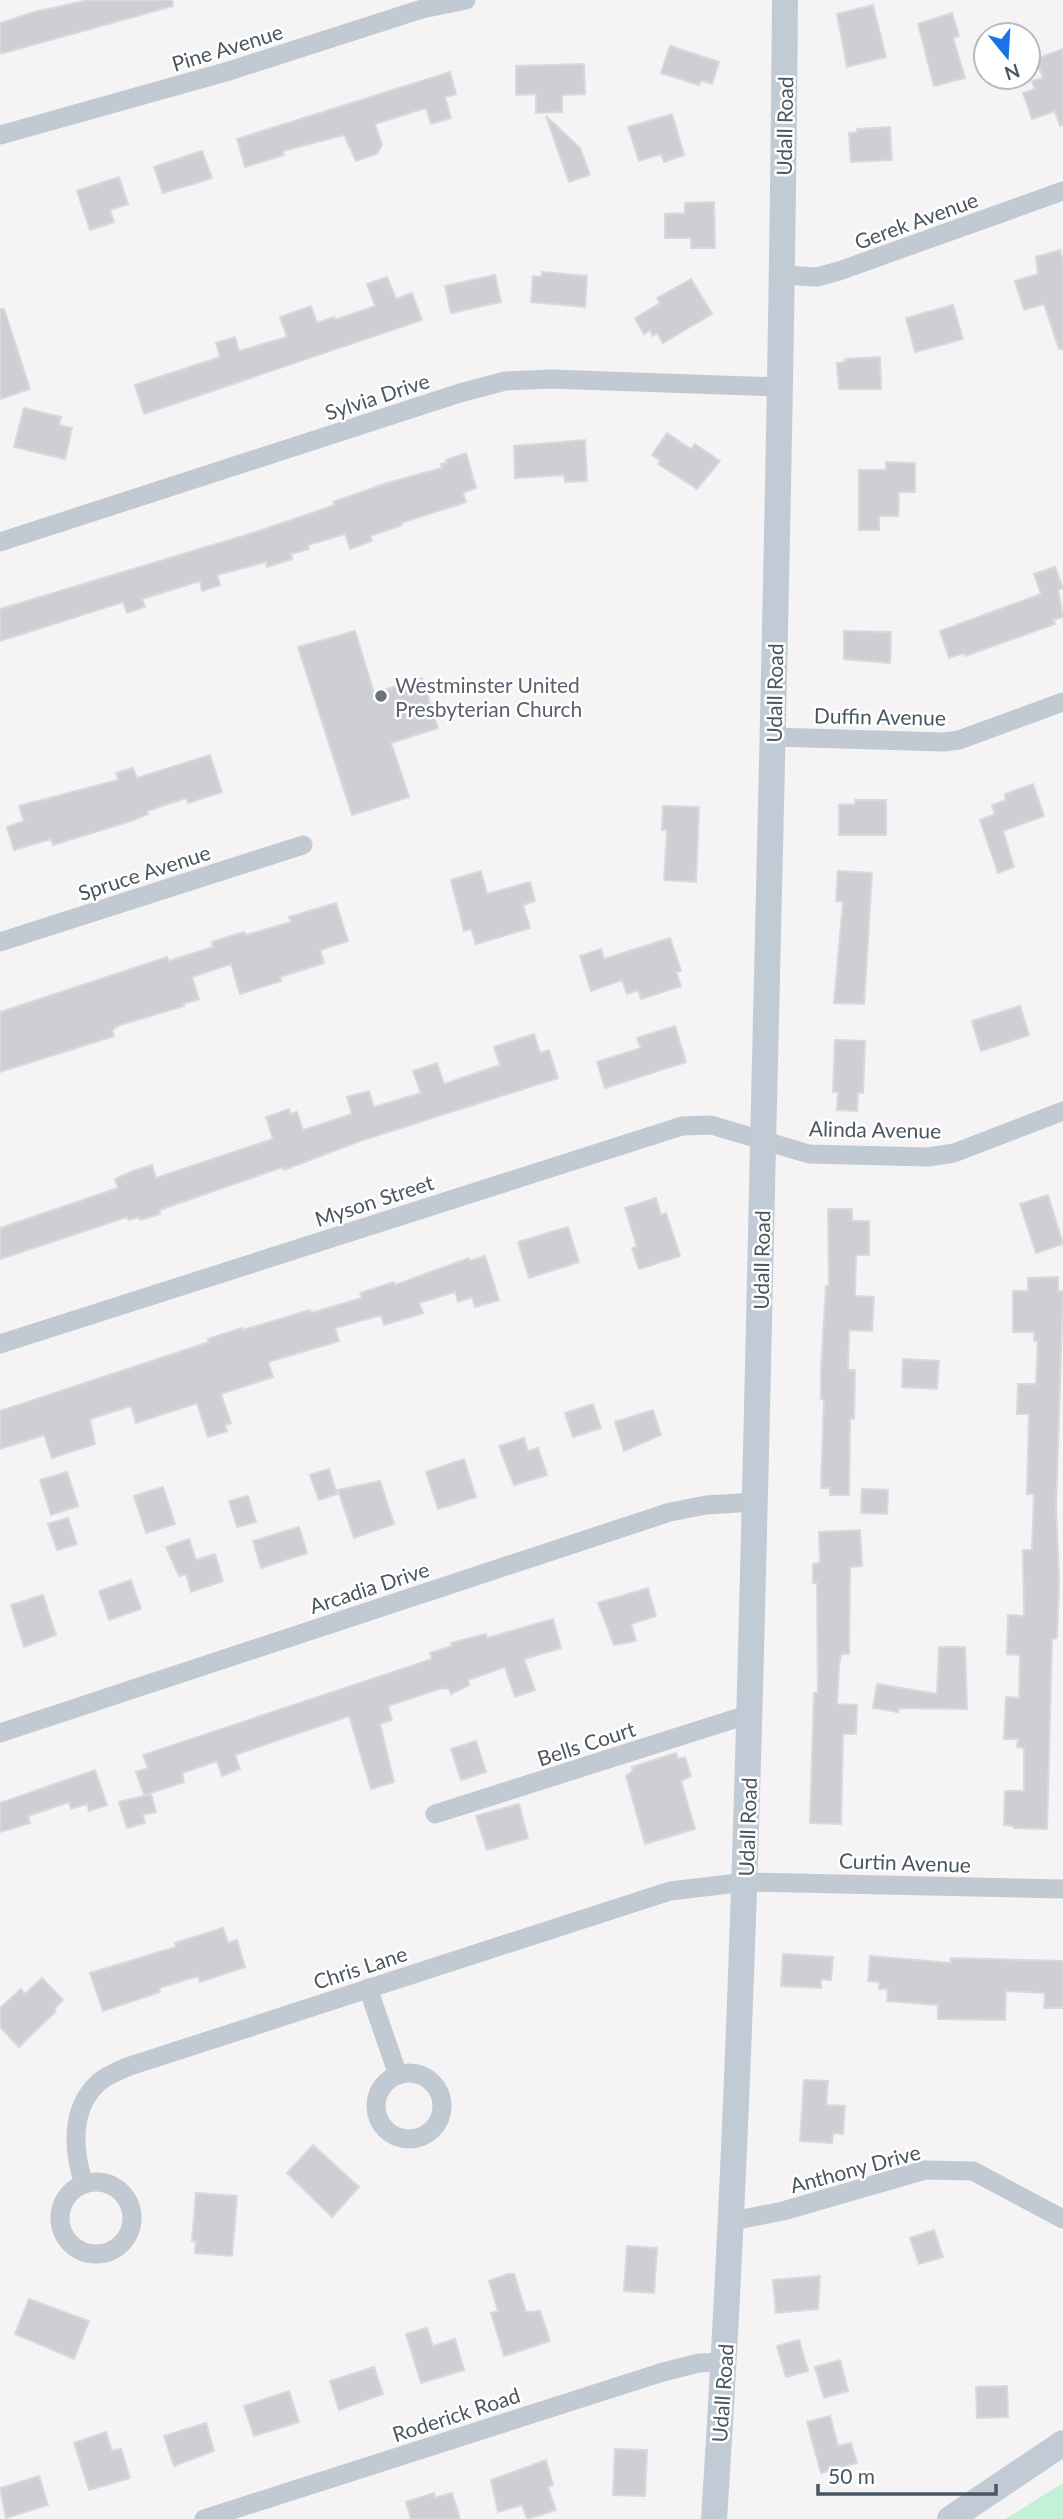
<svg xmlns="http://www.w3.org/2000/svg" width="1063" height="2519" viewBox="0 0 1063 2519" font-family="Lato,sans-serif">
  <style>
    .green { fill: #c3f1d5 }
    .building { fill: #cdcfd5; stroke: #d7d9de; stroke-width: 2 }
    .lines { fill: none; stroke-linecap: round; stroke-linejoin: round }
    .minor { stroke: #c1cad2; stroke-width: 19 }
    .secondary { stroke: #c1cbd6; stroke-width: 26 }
    .worship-dot { fill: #6b7280; stroke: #fff; stroke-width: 2.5 }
    .labels { text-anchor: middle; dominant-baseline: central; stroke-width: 5; stroke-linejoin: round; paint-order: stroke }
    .street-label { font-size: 21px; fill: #4a5661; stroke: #fff }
    .worship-label { font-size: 21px; fill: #5b616d; stroke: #fff; text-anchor: start }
  </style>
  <rect width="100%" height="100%" fill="#f5f3f3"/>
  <path class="green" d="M1063 2483V2519H1005Z"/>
  <g class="building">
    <path d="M89 0H172L173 6 0 54V23L34 12Z"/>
    <path d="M873 5 886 57 847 67 837 14Z"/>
    <path d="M952 13 959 36 953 38 965 78 934 86 918 24Z"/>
    <path d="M670 46 719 62 712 84 701 80 699 85 661 73Z"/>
    <path d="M1063 49V125L1060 126 1055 111 1032 119 1023 93 1035 89 1032 81 1043 78 1036 59Z"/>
    <path d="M584 64 585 94 562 95V112L536 113V94L516 95V66Z"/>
    <path d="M450 72 456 94 445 97 451 118 431 124 426 108 375 124 382 145 377 154 356 161 344 135 283 151 284 155 245 167 237 139Z"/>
    <path d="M672 114 684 155 664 162 661 154 639 161 628 127Z"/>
    <path d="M546 116 580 148 590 175 569 182Z"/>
    <path d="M890 127 892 160 851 162 849 133 857 132V129Z"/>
    <path d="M202 151 212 178 163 193 154 167Z"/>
    <path d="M119 177 128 204 110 210 114 222 90 230 77 191Z"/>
    <path d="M714 202 715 248H691V238H665V214L685 213V203Z"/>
    <path d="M1060 250 1063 260V349H1059L1044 304 1024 310 1015 281 1038 274 1036 257Z"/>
    <path d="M542 272 587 276 585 307 531 302 533 276 542 277Z"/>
    <path d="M495 275 501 302 451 313 445 286Z"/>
    <path d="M387 277 396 299 412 293 422 320 144 414 135 385 220 357 216 343 235 337 239 351 287 337 280 317 311 306 317 323 334 317 335 320 375 306 367 284Z"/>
    <path d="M691 279 712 314 663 343 657 333 653 336 650 330 644 334 635 318 660 303 657 298Z"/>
    <path d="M953 305 963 339 915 352 906 318Z"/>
    <path d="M0 309H4L30 389 0 399Z"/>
    <path d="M880 357 881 389H839L837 363 845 362V359Z"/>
    <path d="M24 408 61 417 59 425 72 428 65 459 14 447Z"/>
    <path d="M667 433 691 449 695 444 720 461 697 489 658 464 661 461 652 455Z"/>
    <path d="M585 440 587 481 565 482 564 475 515 478 514 446Z"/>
    <path d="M466 453 476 488 463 493 466 502 401 523 402 525 370 536 372 541 350 549 345 534 308 545 309 549 291 554 292 559 267 567 266 562 217 575 220 585 202 591 200 581 142 599 145 607 127 613 123 602 0 641V609L256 532 335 505 333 502 387 483 442 468 441 464 447 463 446 460Z"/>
    <path d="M886 462 915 463V492H899L898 516H879V530H859V470H886Z"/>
    <path d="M1055 567 1063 588 1058 590 1063 617 1053 620 1055 624 965 656 964 653 949 658 940 631 1041 594 1034 574Z"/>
    <path d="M355 631 374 693 422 678 438 728 391 743 409 797 352 815 298 647Z"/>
    <path d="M844 631 891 632 890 663 844 659Z"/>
    <path d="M210 755 222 792 188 803 186 798 147 811 148 814 131 821 53 845 51 839 14 850 7 827 24 821 19 806 118 780 116 773 133 768 137 778Z"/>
    <path d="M1033 784 1044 816 1003 831 1014 867 998 873 980 820 995 814 992 805 1006 800 1005 794Z"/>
    <path d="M855 800H886V835H839V805L855 804Z"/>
    <path d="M663 806 699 807 696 882 664 880 667 830H662Z"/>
    <path d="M481 871 487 894 530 882 535 901 523 905 530 928 476 944 471 929 464 931 451 880Z"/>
    <path d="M838 871 872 873 864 1004 834 1003 843 902 836 901Z"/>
    <path d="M336 903 348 941 320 950 324 963 280 977 281 981 240 994 231 964 192 977 199 999 183 1004 184 1006 120 1025 112 1030 114 1036 0 1072V1012L167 957 169 961 213 947 212 942 244 932 246 935 291 922 289 917Z"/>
    <path d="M670 938 681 971 676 972 681 986 641 999 638 990 627 994 622 980 591 991 580 956 601 949 604 959Z"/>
    <path d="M1020 1006 1029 1035 981 1051 972 1021Z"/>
    <path d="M675 1026 686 1062 605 1088 597 1062 641 1048 637 1038Z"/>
    <path d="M534 1034 540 1053 549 1050 558 1078 360 1141 284 1170 283 1167 159 1210 160 1214 140 1220 139 1217 129 1220 127 1217 0 1259V1228L118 1188 115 1179 133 1171 152 1165 156 1178 273 1139 266 1117 289 1109 290 1114 297 1112 303 1130 352 1114 347 1097 369 1091 374 1107 421 1093 413 1071 437 1063 444 1084 500 1065 494 1047Z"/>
    <path d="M835 1040 865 1041 863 1093H858L857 1111 837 1110 838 1092H833Z"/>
    <path d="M1048 1195 1063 1244 1036 1253 1020 1204Z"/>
    <path d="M656 1198 661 1215 666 1213 680 1256 639 1269 632 1248 637 1247 625 1208Z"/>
    <path d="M828 1209H852V1221H869V1255H856L855 1296 874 1297 872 1331 849 1330 848 1370H855L854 1419H850L849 1495H830V1488H821L824 1399H821V1369L826 1286H829Z"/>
    <path d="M568 1227 579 1262 529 1278 518 1242Z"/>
    <path d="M485 1256 499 1300 475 1307 472 1297 458 1302 455 1292 419 1303 423 1313 384 1325 381 1315 335 1328 339 1341 268 1362 273 1377 221 1394 231 1423 225 1425 227 1431 208 1437 197 1403 136 1423 131 1406 90 1419 95 1444 52 1458 44 1435 0 1449V1411L209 1342 208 1339 242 1328 243 1330 310 1310 311 1313 362 1298 360 1293 394 1282 395 1285 469 1258 470 1261Z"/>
    <path d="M1058 1277V1291H1063L1056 1506 1059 1582 1057 1638 1052 1639 1047 1829 1014 1828V1826L1004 1825 1005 1791H1024V1748L1017 1747 1018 1739H1004L1006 1697 1019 1698 1020 1655 1007 1654 1008 1615 1024 1616 1023 1550H1032L1034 1494H1027L1029 1414H1017L1018 1384H1036L1038 1341H1034V1332H1013V1291H1028V1278Z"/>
    <path d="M903 1359 939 1361 937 1389 902 1387Z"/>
    <path d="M593 1404 601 1428 573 1437 565 1413Z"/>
    <path d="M653 1410 661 1435 624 1451 615 1422Z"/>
    <path d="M524 1438 528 1451 538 1448 547 1475 514 1485 499 1446Z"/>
    <path d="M464 1459 476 1497 438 1509 426 1472Z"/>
    <path d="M329 1469 337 1494 319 1500 310 1475Z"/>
    <path d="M67 1472 78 1506 51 1515 40 1480Z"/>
    <path d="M380 1481 394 1524 354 1538 338 1490Z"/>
    <path d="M163 1487 175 1524 146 1533 134 1496Z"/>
    <path d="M862 1489 888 1490 887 1514 861 1513Z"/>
    <path d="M248 1496 256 1522 237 1527 229 1501Z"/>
    <path d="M68 1518 77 1544 57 1550 48 1524Z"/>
    <path d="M299 1527 307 1553 261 1568 253 1541Z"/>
    <path d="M860 1530 862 1566 850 1567 849 1654H841L839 1666 837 1704 857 1705 856 1734H843L841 1824 810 1823 814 1693H818L817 1583H813V1564L820 1563 819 1532Z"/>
    <path d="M189 1539 196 1560 215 1554 223 1581 191 1592 186 1574 179 1576 166 1547Z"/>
    <path d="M131 1580 141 1609 109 1620 99 1591Z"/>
    <path d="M648 1588 656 1616 631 1624 636 1641 614 1645 598 1603Z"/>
    <path d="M43 1595 56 1635 24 1647 11 1605Z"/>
    <path d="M553 1619 561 1648 524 1659 535 1690 515 1697 505 1667 468 1680 469 1685 451 1694 449 1689 442 1688 388 1706 392 1720 380 1724 394 1782 371 1789 349 1716 235 1755 240 1769 222 1776 217 1761 182 1773 184 1782 144 1795 136 1772 148 1768 143 1755 432 1659 430 1653 452 1646 451 1643 486 1634 487 1638Z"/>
    <path d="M939 1647H965L967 1709 899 1708 898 1712 873 1708 877 1684 937 1694Z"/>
    <path d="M476 1741 486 1772 461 1780 451 1749Z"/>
    <path d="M676 1753 678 1759 685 1757 691 1776 681 1781 695 1829 645 1844 626 1776 633 1771 632 1767Z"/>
    <path d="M95 1770 107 1805 89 1811 87 1804 71 1809 69 1802 28 1816 30 1823 0 1832V1803Z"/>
    <path d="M151 1794 156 1812 143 1815 145 1823 127 1828 119 1802Z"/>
    <path d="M519 1804 528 1838 487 1850 476 1816Z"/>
    <path d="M223 1928 228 1943 237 1940 245 1967 200 1982 198 1976 159 1988 160 1992 103 2011 90 1973 176 1947 175 1943Z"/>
    <path d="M783 1954 833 1957 831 1980 821 1979V1988L781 1986Z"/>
    <path d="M870 1956 951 1963V1958L1063 1961V2008H1044L1045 1993 1006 1991 1005 2020 938 2019V2005L887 2001 888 1989H879V1982L868 1981Z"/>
    <path d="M42 1978 63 2000 54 2009 56 2011 19 2047 0 2027V2008L21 1989 25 1994Z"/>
    <path d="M804 2080 828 2081 826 2105 845 2106 843 2134 833 2133 832 2143 800 2141Z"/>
    <path d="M313 2145 359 2187 332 2217 287 2173Z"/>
    <path d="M196 2193 237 2196 232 2256 195 2253 196 2241H192Z"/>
    <path d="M934 2230 943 2257 919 2264 910 2238Z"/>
    <path d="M627 2246 657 2248 654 2293 624 2291Z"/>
    <path d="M508 2274H514L526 2312 540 2311 550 2341 504 2356 491 2313 498 2311 489 2281Z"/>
    <path d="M820 2276 818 2309 776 2313 773 2280Z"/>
    <path d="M29 2299 89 2321 74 2359 15 2334Z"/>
    <path d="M427 2328 433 2346 455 2339 464 2370 421 2383 406 2334Z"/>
    <path d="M799 2340 808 2371 786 2377 777 2346Z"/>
    <path d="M840 2360 848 2391 824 2398 815 2367Z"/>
    <path d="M374 2367 383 2394 339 2410 330 2381Z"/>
    <path d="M1007 2386 1008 2417 977 2418 976 2387Z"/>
    <path d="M289 2391 299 2422 254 2436 244 2406Z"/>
    <path d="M830 2416 838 2446 851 2443 857 2463 821 2473 807 2422Z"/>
    <path d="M206 2423 214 2451 174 2466 164 2436Z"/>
    <path d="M106 2432 112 2451 121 2449 130 2478 89 2490 74 2443Z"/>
    <path d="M615 2449 647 2450 645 2496 613 2495Z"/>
    <path d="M546 2460 553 2485 548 2487 556 2510 527 2519 522 2505 498 2512 491 2480Z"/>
    <path d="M39 2476 48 2505 6 2518 0 2488Z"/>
    <path d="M434 2493 435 2498 452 2493 460 2519H411L406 2502Z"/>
  </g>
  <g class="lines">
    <g class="minor">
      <path d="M0 135 229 71 422 9 466 0"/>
      <path d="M782 275 817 277 839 271 1063 191"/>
      <path d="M0 542 460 393 505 381 551 379 781 387"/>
      <path d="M773 737 944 742 959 740 1063 702"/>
      <path d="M0 942 303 845"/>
      <path d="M0 1344 682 1126 711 1125 809 1154 928 1157 954 1153 1063 1111"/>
      <path d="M0 1733 670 1512 706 1505 755 1502"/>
      <path d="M435 1814 750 1714"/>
      <path d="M368 1988 398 2075"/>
      <circle cx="409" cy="2106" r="33"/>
      <circle cx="96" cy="2218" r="36"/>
      <path d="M84 2184C73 2151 70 2110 97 2084 104 2076 117 2072 127 2067L670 1891 746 1882 1063 1889"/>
      <path d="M732 2221 783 2211 925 2170 973 2171 1063 2219"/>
      <path d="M204 2519 663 2372 699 2363 724 2362"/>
    </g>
    <g class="secondary">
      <path d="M714 2519C743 2076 752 1634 762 1190 771 793 782 397 785 0"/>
      <path d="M950 2519 1063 2443"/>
    </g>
  </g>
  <circle class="worship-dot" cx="381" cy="696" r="7"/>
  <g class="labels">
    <g class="street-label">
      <text transform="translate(227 47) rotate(-17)">Pine Avenue</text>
      <text transform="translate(784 126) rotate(-89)">Udall Road</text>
      <text transform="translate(916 220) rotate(-20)">Gerek Avenue</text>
      <text transform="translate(377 396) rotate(-18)">Sylvia Drive</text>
      <text transform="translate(774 693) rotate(-89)">Udall Road</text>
      <text transform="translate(880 716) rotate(1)">Duffin Avenue</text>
      <text transform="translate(144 872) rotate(-18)">Spruce Avenue</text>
      <text transform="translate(875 1129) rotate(1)">Alinda Avenue</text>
      <text transform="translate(374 1200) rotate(-18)">Myson Street</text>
      <text transform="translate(761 1260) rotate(-89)">Udall Road</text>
      <text transform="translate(369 1587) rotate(-18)">Arcadia Drive</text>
      <text transform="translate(586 1743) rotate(-18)">Bells Court</text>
      <text transform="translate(747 1827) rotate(-88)">Udall Road</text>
      <text transform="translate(905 1862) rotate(2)">Curtin Avenue</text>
      <text transform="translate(360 1967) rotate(-18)">Chris Lane</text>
      <text transform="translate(855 2168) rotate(-15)">Anthony Drive</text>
      <text transform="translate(722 2393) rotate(-86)">Udall Road</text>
      <text transform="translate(456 2414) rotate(-18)">Roderick Road</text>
    </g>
    <g class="worship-label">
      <text x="395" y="684">Westminster United<tspan x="395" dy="24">Presbyterian Church</tspan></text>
    </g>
  </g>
  <g transform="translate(1007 56) rotate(162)"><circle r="33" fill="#ffffff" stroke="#b7bbc0" stroke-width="2"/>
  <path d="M0-5L12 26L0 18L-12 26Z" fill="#1a73e8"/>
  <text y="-10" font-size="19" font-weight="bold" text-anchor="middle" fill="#4a5661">N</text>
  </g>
  <path d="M818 2484v10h178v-10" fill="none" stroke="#4a5661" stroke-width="3.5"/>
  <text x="828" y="2484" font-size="21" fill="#4a5661" stroke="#ffffff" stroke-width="5" paint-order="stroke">50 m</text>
</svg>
